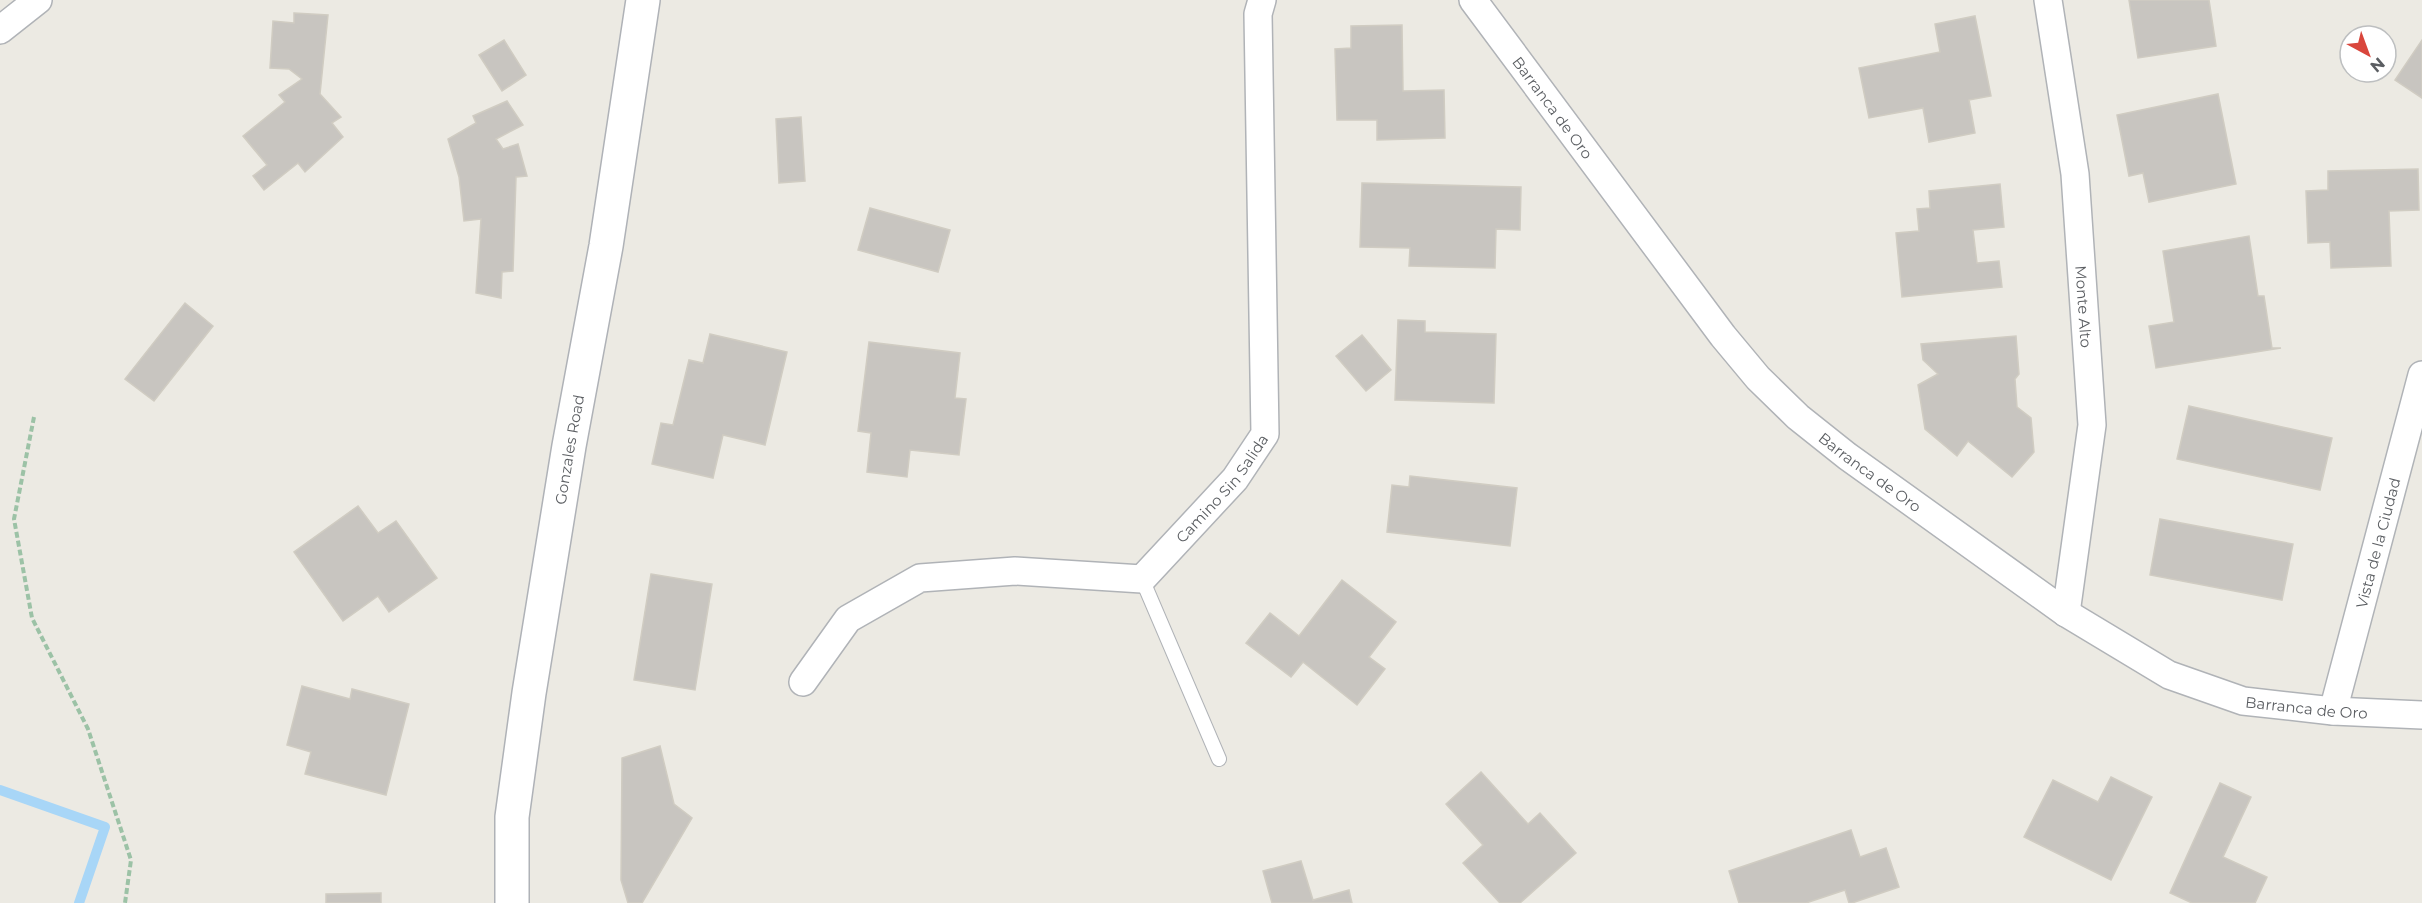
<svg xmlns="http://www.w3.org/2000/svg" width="2422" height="903" viewBox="0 0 2422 903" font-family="Montserrat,sans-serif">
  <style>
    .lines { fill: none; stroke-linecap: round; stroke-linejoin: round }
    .stream { stroke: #a8d6f7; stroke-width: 10 }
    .building { fill: #c8c5c0; stroke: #d0ccc2; stroke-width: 1.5 }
    .lane-casing { stroke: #b0b3b7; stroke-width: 16 }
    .street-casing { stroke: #b0b3b7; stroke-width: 30 }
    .secondary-casing { stroke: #afb2b7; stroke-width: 36 }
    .path { stroke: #9cc2a6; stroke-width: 4; stroke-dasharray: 6 3; stroke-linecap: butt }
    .lane { stroke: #fff; stroke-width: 14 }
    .street { stroke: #fff; stroke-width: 27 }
    .secondary { stroke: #fff; stroke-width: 33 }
    .labels { text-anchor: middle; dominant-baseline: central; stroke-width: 5; stroke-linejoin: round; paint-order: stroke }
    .street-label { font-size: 15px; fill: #5b5e62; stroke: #fff }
  </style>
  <rect width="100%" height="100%" fill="#eceae3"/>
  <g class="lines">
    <path class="stream" d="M0 790 105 827 79 903"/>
  </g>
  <g class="building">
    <path d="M2129 0H2209L2216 46 2138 58Z"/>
    <path d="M294 13 328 15 320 94 341 117 332 123 343 137 305 172 298 163 264 190 253 176 267 165 243 136 285 102 279 95 302 79 289 69 270 68 273 21 294 23Z"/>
    <path d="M1975 16 1991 96 1969 100 1975 133 1929 142 1923 108 1869 118 1859 68 1940 52 1935 24Z"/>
    <path d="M1402 25 1403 91 1444 90 1445 138 1377 140V120H1337L1335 49 1351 48V26Z"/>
    <path d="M504 40 526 75 502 91 479 55Z"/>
    <path d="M2422 40V98L2395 80Z"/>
    <path d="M2218 94 2236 184 2149 202 2143 173 2129 176 2117 115Z"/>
    <path d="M507 101 523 125 496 139 503 149 518 144 527 176 516 177 513 271 502 272 501 298 476 293 481 219 464 221 459 177 448 139 476 123 473 116Z"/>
    <path d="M801 117 805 181 779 183 776 119Z"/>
    <path d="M2418 169 2419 210 2389 211 2391 266 2331 268 2330 242 2308 243 2306 191 2328 190V171Z"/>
    <path d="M1362 183 1521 187 1520 230 1496 229 1495 268 1409 266 1410 248 1360 247Z"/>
    <path d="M2000 184 2004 227 1973 230 1977 263 1999 261 2002 287 1902 297 1896 233 1919 231 1917 209 1930 208 1929 191Z"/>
    <path d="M870 208 950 230 938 272 858 250Z"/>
    <path d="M2249 236 2258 296H2264L2272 348H2281L2156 368 2149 326 2174 322 2163 251Z"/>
    <path d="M185 303 213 326 154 401 125 379Z"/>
    <path d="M1398 320 1425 321V332L1496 334 1494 403 1395 400Z"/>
    <path d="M710 334 787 352 765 445 723 435 713 478 652 464 661 423 673 425 689 360 703 363Z"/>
    <path d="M1362 335 1391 370 1366 391 1336 356Z"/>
    <path d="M2016 336 2019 374 2015 379 2017 407 2031 418 2034 452 2012 477 1968 441 1957 456 1925 429 1918 385 1938 374 1923 360 1921 344Z"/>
    <path d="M869 342 960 353 955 398 966 399 959 455 910 450 907 477 867 472 871 433 858 431Z"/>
    <path d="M2189 406 2332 438 2320 490 2177 459Z"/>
    <path d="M1410 476 1517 488 1510 546 1387 532 1392 485 1409 487Z"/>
    <path d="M358 506 378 533 396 521 437 578 389 612 378 596 343 621 294 552Z"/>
    <path d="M2160 519 2293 544 2282 600 2150 575Z"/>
    <path d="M651 574 712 584 695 690 634 680Z"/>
    <path d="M1342 580 1396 622 1369 657 1385 669 1357 705 1303 662 1291 677 1246 643 1270 613 1299 636Z"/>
    <path d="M302 686 350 699 352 689 409 704 386 795 305 774 311 752 287 745Z"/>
    <path d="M660 746 674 804 692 818 642 903H628L621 880 622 758Z"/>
    <path d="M1481 772 1528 824 1540 813 1576 853 1520 903H1500L1463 863 1483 845 1446 804Z"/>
    <path d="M2111 777 2152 797 2111 880 2024 837 2053 780 2098 802Z"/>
    <path d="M2220 783 2251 797 2223 857 2267 877 2255 903H2192L2170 893Z"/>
    <path d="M1851 830 1860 857 1886 848 1899 887 1852 903H1849L1845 890 1806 903H1739L1729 871Z"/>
    <path d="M1301 861 1313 900 1349 890 1352 903H1272L1263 871Z"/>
    <path d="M381 893V903H326V894Z"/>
  </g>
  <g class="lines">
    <g class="lane-casing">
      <path id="lane" d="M1142 579 1219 759"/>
    </g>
    <g class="street-casing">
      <g id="street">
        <path id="s1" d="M1473 0 1723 336 1758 378 1798 417 1847 456 2066 613 2169 675 2243 701 2333 711 2422 715"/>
        <path id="s2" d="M2048 0 2075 174 2092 425 2066 613"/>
        <path d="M0 30 38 0"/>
        <path id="s3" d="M803 682 848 619 920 578 1015 571 1142 579 1235 479 1265 434 1258 14 1262 0"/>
        <path id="s4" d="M2333 711 2422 375"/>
      </g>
    </g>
    <g class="secondary-casing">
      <g id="secondary">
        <path id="s5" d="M512 903V817L529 693 569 446 606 246 643 0"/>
      </g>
    </g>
    <path class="path" d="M34 417 14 519 32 618 88 729 131 860 125 903"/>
    <use href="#lane" class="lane"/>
    <use href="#street" class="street"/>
    <use href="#secondary" class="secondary"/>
  </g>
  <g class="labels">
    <g class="street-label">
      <text stroke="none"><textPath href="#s1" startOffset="134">Barranca de Oro</textPath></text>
      <text stroke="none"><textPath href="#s2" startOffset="309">Monte Alto</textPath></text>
      <text stroke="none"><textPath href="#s5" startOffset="458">Gonzales Road</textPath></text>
      <text stroke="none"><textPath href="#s1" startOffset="620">Barranca de Oro</textPath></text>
      <text stroke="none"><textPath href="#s3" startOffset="504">Camino Sin Salida</textPath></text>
      <text stroke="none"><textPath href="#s4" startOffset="174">Vista de la Ciudad</textPath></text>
      <text stroke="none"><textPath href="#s1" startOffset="1124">Barranca de Oro</textPath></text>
    </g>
  </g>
  <g transform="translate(2368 54) rotate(139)"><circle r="28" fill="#ffffff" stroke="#bdbfc0" stroke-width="1.5"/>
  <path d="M0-4.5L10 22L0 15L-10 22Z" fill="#d9463c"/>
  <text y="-9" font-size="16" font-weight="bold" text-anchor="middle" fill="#5b5e62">N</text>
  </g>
</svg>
